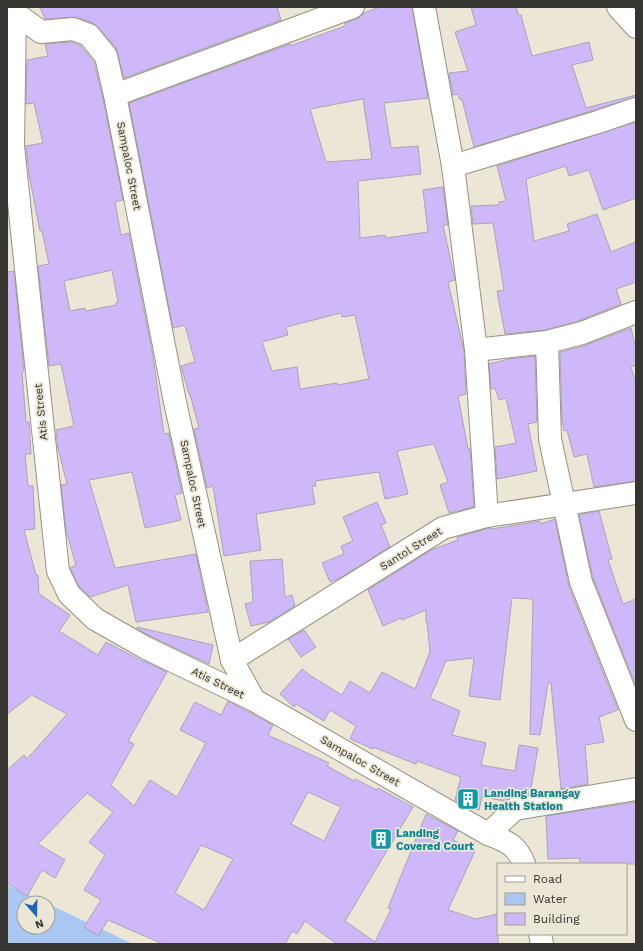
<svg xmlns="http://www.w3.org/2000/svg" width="643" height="951" viewBox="0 0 643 951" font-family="'Work Sans',sans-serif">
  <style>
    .water { fill: #aac6f3 }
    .building { fill: #ceb8f9; stroke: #a9a4b4; fill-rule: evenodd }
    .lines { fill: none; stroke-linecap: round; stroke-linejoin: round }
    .minor-casing { stroke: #969282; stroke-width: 24 }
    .tertiary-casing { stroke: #969282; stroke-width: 24 }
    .minor { stroke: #fff; stroke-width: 22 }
    .tertiary { stroke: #fff; stroke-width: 22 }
    .labels { text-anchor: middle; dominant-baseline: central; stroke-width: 3.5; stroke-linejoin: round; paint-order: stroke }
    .street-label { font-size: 11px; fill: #37352f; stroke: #ebe6d5 }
    .culture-label { font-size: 11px; font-weight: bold; fill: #0d838f; stroke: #ebe6d5; text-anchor: start }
  </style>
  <rect width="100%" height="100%" fill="#ebe6d5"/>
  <path class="water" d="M7 885 46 903H24V927H48V904L133 944H7Z"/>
  <g class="building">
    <path d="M40 7H277L281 20 124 78 116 48 98 27 93 23 77 17 45 19Z"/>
    <path d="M380 7H412L428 98 384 103 391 148 418 146 421 174 358 181 360 238 385 235 386 238 428 232 423 190 443 187 448 225H443L455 280 448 282 464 351 466 394 458 396 468 449 470 448 474 507 449 513 440 485 448 482 434 444 397 451 408 494 385 499 379 472 315 481 316 486H312L315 504 256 514 261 550 224 556 213 486 207 488 194 429 199 428 190 394H189L181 366 195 362 185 325 173 328 129 103 290 44V46L345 26V23L358 19 364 13ZM363 99 372 159 326 162 310 109ZM341 313 342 317 355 315 369 379 338 385 337 383 300 389 297 367 272 371 262 342 288 335 286 327Z"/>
    <path d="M471 7H516L519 16 521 15 532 56 589 42 593 60 572 65 586 108 636 95V97L474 147 462 99 460 100 458 94 453 95 449 73 468 71 455 32 476 25Z"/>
    <path d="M71 42 81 46 94 62 103 98 123 200 115 202 121 235 129 233 153 356 164 434 169 433 182 493 175 495 181 520 145 528 132 472 89 480 115 568 196 554 208 612 136 622 128 585 90 597 79 587 70 568 76 565 66 530 61 485 67 484 58 448 56 430 74 426 61 364 49 366 38 266 49 264 42 231H40L29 174 26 146 43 143 34 103 26 104 27 60 48 56 45 44ZM112 270 118 302 116 303V305L86 311 85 308 70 311 64 281Z"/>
    <path d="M636 122V198L603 210 589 170 569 176 566 166 526 179 534 241 569 231 567 224 597 214 611 252 636 242V282L616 289 621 304 578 321 545 330 505 334 497 291 504 290 493 223 473 224 471 206 499 205V202L506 201 497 166Z"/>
    <path d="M14 271 24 371 22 372 26 422H29L31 454H25L28 486H33L35 529 24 530 36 575H38L39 594 70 615 59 631 98 655 106 642 144 662V661L167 672 128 741 134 744 111 785 134 806 150 780 177 797 206 743 180 730 195 702 221 715 228 701 273 725 268 735 329 763 327 766 354 781 355 779 377 790 378 788 413 807 345 921 375 942 391 909 388 908 426 814 458 831 453 840 475 851 448 910 476 919 498 914V944H337L305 921 297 934 292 931 285 944H163L108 920 98 936 84 927 101 900 84 890 105 855 89 842 113 812 87 793 38 844 65 860 55 878 42 870 27 896 7 883V770L24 755 27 759 67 714 32 695 7 714V272ZM308 792 341 807 324 841 291 824ZM201 845 233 859 204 910 175 893Z"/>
    <path d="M631 328 636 349V365L631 367 636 384V481L594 487 587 454 574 457 567 430 564 431 562 422 560 352 586 345Z"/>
    <path d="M535 356 537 422 528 424 537 471 497 479 495 447 516 443 506 398 499 400 495 388 491 389 489 364 509 359Z"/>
    <path d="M377 502 386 523 381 525 390 547 340 578 330 582 322 563 344 554 341 546 353 541 343 517Z"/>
    <path d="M599 511 612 559 608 560 623 604 636 599V686L593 578 579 515Z"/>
    <path d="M555 519 569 587 618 710 599 717 604 742 585 745 588 784 561 789 551 683H548L540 735 530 734 533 599 512 598 500 700 469 696 474 658 446 661 430 698 460 711 452 735 486 743 481 765 515 771 519 745 538 748 530 794 513 797 505 801 482 797 479 810 470 807 469 809 455 800 461 777 417 761 416 764 373 747V749L350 739 356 726 330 710 324 721 296 704 294 707 280 694 302 669 311 676 342 695 350 681 370 693 382 672 415 689 430 652 427 622H426V610L402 620 401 618 383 626 368 590 431 550 458 540 457 537 490 528 492 529 540 521V524Z"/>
    <path d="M282 559 285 597 292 595 295 606 269 622 251 626 245 604 253 602 250 561Z"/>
    <path d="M137 627 213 645 209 664 152 637 137 629Z"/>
    <path d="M304 630 316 647 301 657 288 639Z"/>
    <path d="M636 802V864H580V858L548 859 546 816Z"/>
  </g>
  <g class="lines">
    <g class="minor-casing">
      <g id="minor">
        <path d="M424 7 453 166 476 350 487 516"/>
        <path d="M618 7 636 27"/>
        <path d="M115 95 353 7"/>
        <path d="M453 166 598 122 636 109"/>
        <path d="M547 342 550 439 581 582 636 720"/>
        <path d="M476 350 547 342 582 333 636 312"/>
        <path d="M232 660 443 528 487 516 636 493"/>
        <path d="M488 834 515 809 636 789"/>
      </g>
    </g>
    <g class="tertiary-casing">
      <g id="tertiary">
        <path d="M15 7 13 146 58 571 69 594 95 619 146 648 254 700 488 834C506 841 517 845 524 864"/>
        <path d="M15 13 41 32 73 29 89 35 106 56 115 95 175 402 232 660 254 700"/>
        <path d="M540 934 542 944"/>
      </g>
    </g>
    <use href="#minor" class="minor"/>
    <use href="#tertiary" class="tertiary"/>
  </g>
  <defs>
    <g id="building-square" transform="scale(1.15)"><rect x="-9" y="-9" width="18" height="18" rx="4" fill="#0f9aa8" stroke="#ebe6d5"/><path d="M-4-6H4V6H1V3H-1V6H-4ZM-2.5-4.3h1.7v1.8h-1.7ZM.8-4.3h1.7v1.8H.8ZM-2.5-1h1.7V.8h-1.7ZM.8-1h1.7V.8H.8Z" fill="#fff"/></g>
  </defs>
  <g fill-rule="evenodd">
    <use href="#building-square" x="468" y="799"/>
    <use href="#building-square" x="381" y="839"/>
  </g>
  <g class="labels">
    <g class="street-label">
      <text transform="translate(129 166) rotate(79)">Sampaloc Street</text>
      <text transform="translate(41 412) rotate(-96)">Atis Street</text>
      <text transform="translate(193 484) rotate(78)">Sampaloc Street</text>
      <text transform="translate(411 549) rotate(-32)">Santol Street</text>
      <text transform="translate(218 683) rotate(26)">Atis Street</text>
      <text transform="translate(360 761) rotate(30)">Sampaloc Street</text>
    </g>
    <g class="culture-label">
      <text x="484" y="793">Landing Barangay<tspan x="484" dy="13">Health Station</tspan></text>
      <text x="396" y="833">Landing<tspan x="396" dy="13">Covered Court</tspan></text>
    </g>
  </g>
  <rect width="643" height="951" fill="none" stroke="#37352f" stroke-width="16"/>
  <rect x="497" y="863" width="130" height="72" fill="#ebe6d5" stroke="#a39f93"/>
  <rect x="505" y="876" width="20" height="6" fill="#ffffff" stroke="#a39f93"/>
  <text x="533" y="883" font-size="12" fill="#37352f">Road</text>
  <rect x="505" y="893" width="20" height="12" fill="#aac6f3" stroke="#a39f93"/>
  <text x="533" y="903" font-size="12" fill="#37352f">Water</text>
  <rect x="505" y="913" width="20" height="12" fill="#ceb8f9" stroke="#a39f93"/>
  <text x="533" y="923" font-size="12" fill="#37352f">Building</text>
  <g transform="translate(36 915) rotate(160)"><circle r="19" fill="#ebe6d5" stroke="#a39f93"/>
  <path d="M0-3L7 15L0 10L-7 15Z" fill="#1b6ab9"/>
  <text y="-6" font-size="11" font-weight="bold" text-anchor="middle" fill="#37352f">N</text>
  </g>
</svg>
